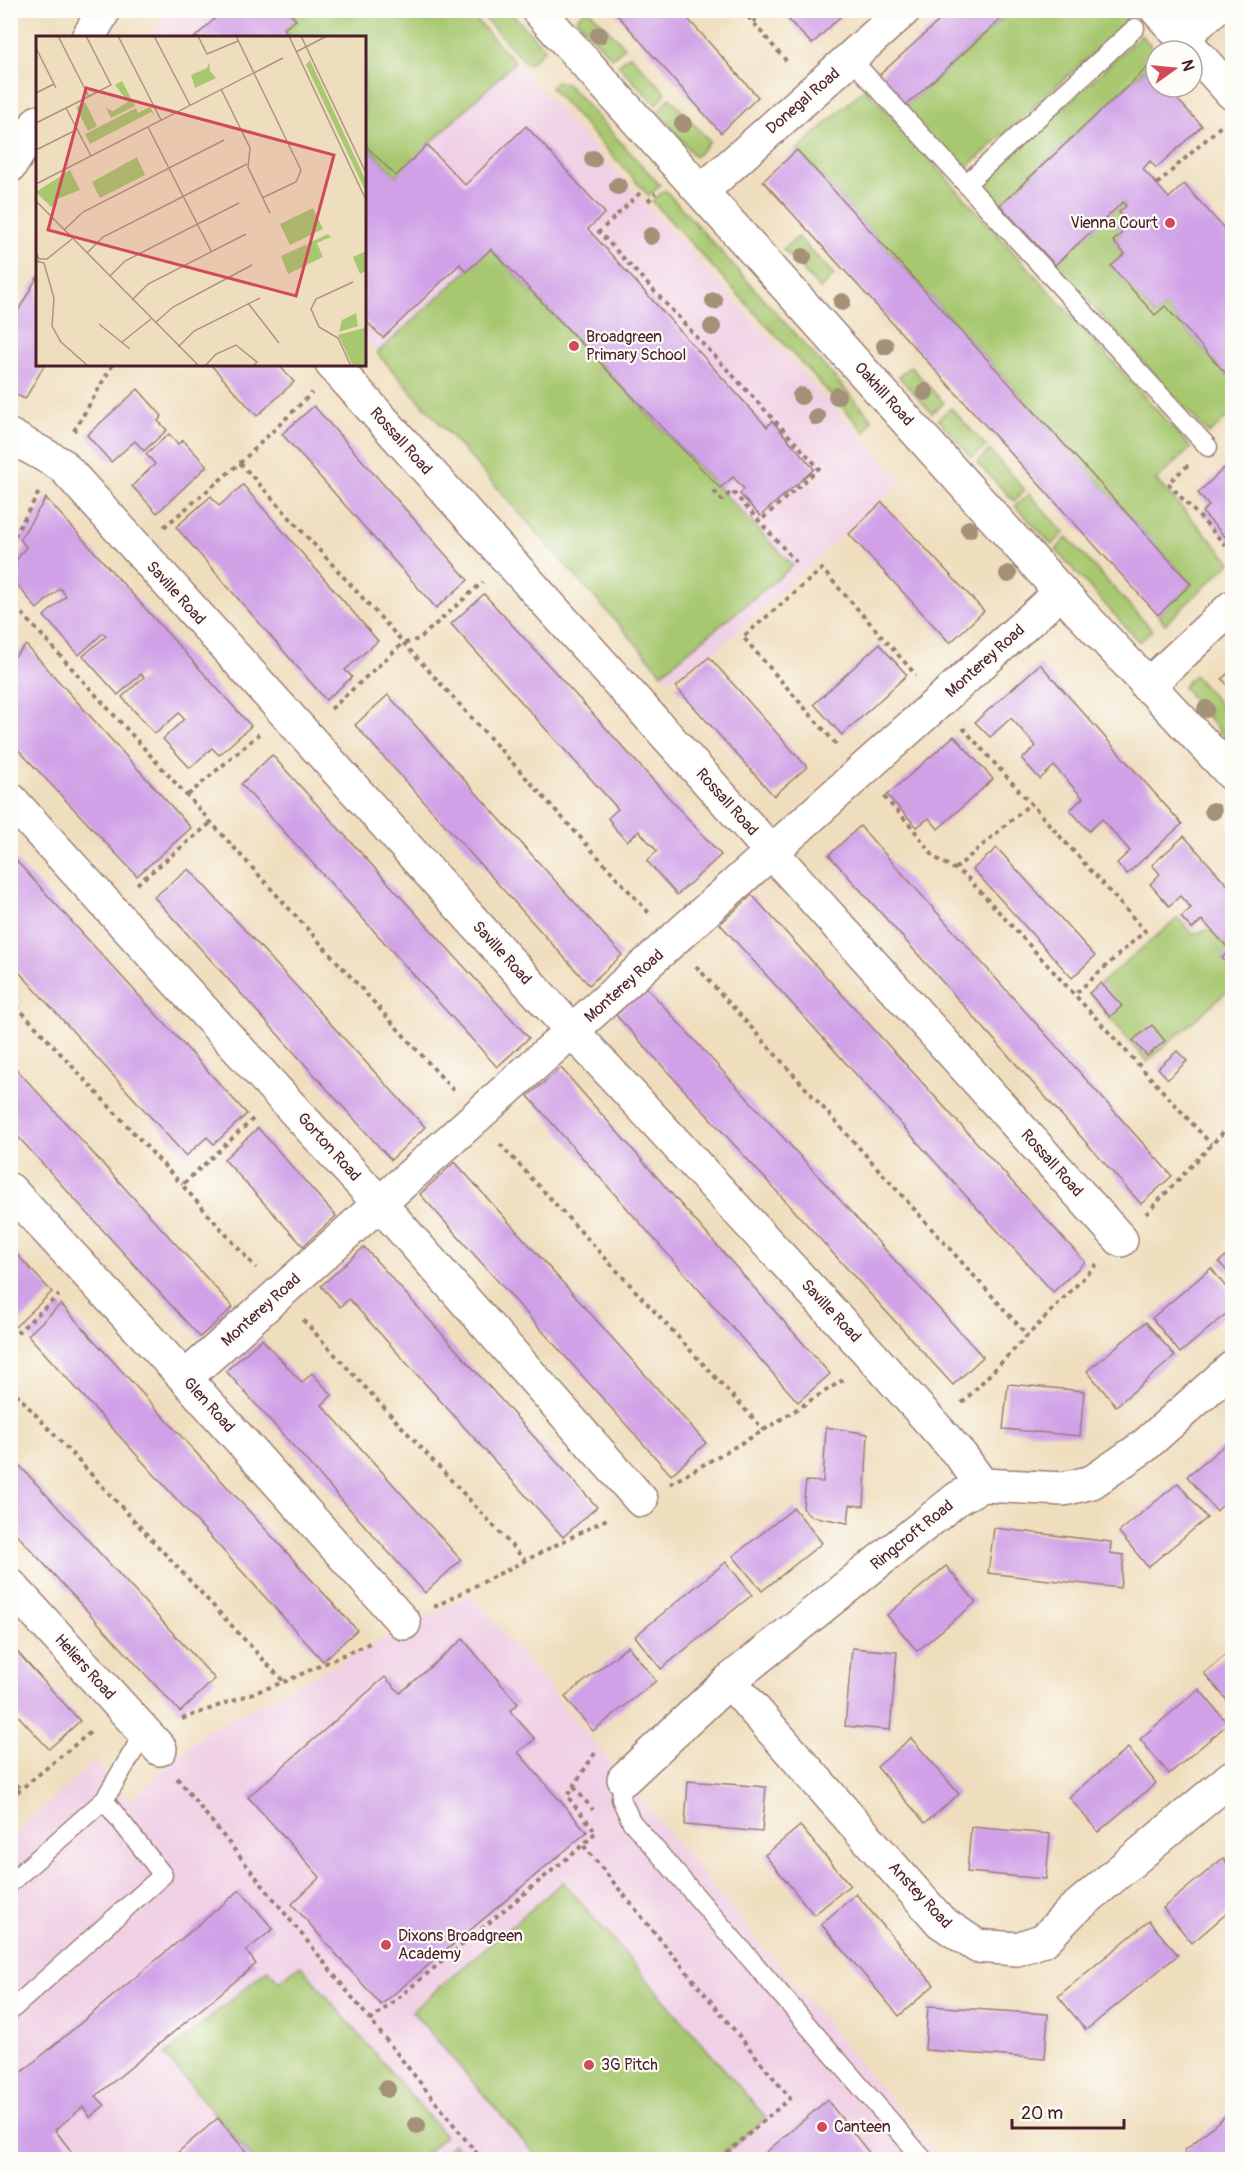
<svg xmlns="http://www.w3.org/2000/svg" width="1243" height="2170" viewBox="0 0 1243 2170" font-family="Pangolin,sans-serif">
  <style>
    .built { fill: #f0d0e5 }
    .green { fill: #a7c870; stroke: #78744e; stroke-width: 1.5 }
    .building { fill: #d0a1e7 }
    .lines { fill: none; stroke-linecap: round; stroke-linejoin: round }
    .lane-casing { stroke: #9c7e74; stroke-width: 21 }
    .street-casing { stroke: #9c7e74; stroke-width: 36 }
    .secondary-casing { stroke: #9c7e74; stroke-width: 36 }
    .path { stroke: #9c7e74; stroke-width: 4; stroke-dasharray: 4.5 4.5; stroke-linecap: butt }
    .lane { stroke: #fff; stroke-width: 18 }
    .street { stroke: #fff; stroke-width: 33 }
    .secondary { stroke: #fff; stroke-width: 33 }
    .tree { fill: #a49178 }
    .poi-dot { fill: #d1495b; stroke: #fdfcf7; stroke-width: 2 }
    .labels { text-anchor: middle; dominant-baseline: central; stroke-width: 4.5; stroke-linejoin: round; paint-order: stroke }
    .street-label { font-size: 16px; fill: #4a1f2b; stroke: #fdfcf7 }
    .poi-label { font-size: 16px; fill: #4a1f2b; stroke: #fdfcf7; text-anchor: start }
    .inset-road { fill: none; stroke: #ad9283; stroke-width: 1.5 }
    .view { fill: #d1495b; fill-opacity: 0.15; stroke: #d1495b; stroke-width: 3 }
    .inset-edge { fill: none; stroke: #4a1f2b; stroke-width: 3 }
  </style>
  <rect width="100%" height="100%" fill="#fdfcf7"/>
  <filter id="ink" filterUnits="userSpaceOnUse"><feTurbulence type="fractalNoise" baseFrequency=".0167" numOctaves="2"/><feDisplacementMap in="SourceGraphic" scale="12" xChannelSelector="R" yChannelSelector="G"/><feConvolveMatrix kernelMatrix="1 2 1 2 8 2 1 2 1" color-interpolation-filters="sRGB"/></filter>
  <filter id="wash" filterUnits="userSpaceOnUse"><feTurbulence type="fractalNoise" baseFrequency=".008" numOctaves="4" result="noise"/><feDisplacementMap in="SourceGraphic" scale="24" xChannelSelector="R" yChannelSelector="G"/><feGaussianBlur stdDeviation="1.35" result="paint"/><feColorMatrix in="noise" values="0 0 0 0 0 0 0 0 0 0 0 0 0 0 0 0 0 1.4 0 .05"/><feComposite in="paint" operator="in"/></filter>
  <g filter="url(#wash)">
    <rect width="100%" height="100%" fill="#efdebd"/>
    <g class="built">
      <path d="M166 11H468L902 481 709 657 667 680 365 339 364 38H151Z"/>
      <path d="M471 1594 624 1779 939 2159 11 2160V1837L94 1761 130 1801 203 1733Z"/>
    </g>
    <g class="green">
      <path d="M287 11H468L515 62 396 176 365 144 364 38 291 37 284 29 296 20Z"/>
      <path d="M478 11H509L545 49 528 65Z"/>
      <path d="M585 11H590L625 47 612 58 576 19Z"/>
      <path d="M1011 11H1118L1128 21 960 174 901 110Z"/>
      <path d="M1141 35 1156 51V59L1000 205 981 185Z"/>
      <path d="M630 55 666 93 656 105 618 65Z"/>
      <path d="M556 81 567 84 660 185 649 196 551 88Z"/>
      <path d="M865 88 1191 448 1156 480 1231 562 1165 624 1158 615 1191 584 797 150Z"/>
      <path d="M670 98 710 142 695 157 658 111Z"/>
      <path d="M665 190 872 419 865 432 652 201Z"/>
      <path d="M1123 202 1126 206 1119 212 1125 219 1117 226 1122 233 1113 241 1125 254 1112 266 1155 315 1165 306 1228 376 1232 372V413L1209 434 1055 265Z"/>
      <path d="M798 237 834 275 820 289 783 249Z"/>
      <path d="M491 249 793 566 662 673 377 353Z"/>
      <path d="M910 366 944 403 932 413 899 377Z"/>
      <path d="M951 408 986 446 972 458 938 419Z"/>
      <path d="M989 450 1025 490 1014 501 977 463Z"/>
      <path d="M1029 494 1064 533 1052 545 1015 506Z"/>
      <path d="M1067 537 1152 630 1139 642 1056 550Z"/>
      <path d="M1194 675 1232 718V746L1183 687Z"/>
      <path d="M1178 918 1192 934 1211 929 1230 950 1222 958 1232 969V987L1147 1062 1089 993Z"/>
      <path d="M563 1882 766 2118 717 2159H539L412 2011Z"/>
      <path d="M300 1965 445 2136 425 2154 430 2159H253L165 2055 268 1969 279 1982Z"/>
      <path d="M453 2144 467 2159H436Z"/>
    </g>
    <g id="blocks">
      <g class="building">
        <path d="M224 10H287L296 20 284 29 291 38H194Z"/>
        <path d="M613 10H680L758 97 721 133Z"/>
        <path d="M779 10H836L841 16 812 44Z"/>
        <path d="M951 10H1011L901 110 874 80Z"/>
        <path d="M1148 67 1156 76V87H1166L1202 126 1156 168 1150 161 1143 169 1169 198 1184 184 1232 237V372L1228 376 1165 306 1155 315 1111 266 1125 254 1113 241 1122 233 1116 226 1125 219 1119 212 1126 206 1123 202 1055 265 1000 205Z"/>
        <path d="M526 126 605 213 588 229 767 427 772 421 814 469 760 516 740 494 744 489 733 477 720 488 491 249 466 272 460 264 383 338 364 319V144L396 176 427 145 465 185Z"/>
        <path d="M797 150 1191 584 1158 615 763 181Z"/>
        <path d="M38 276V364H45L25 399 10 392V325Z"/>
        <path d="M210 364H278L294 382 257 416Z"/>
        <path d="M138 389 162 416 158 421 167 430 144 451 135 441 111 462 87 435Z"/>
        <path d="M314 406 468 580 436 608 282 434Z"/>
        <path d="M169 434 178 444 183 440 207 466 157 513 132 486 155 464 146 454Z"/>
        <path d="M1224 468 1232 479V544L1202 512 1209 506 1198 493Z"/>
        <path d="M243 485 378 641 345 670 352 677 326 700 176 527 211 496 219 506Z"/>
        <path d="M46 498 251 726 219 755 212 748 190 768 163 739 184 719 179 713 155 734 122 697 144 677 141 674 118 695 83 656 106 636 103 633 79 655 44 616 66 596 60 588 37 609 10 576V569L26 547 20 539Z"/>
        <path d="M882 502 984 611 950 643 849 534Z"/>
        <path d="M484 594 721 855 677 895 647 861 657 851 639 831 627 841 617 831 608 818 618 809 451 624Z"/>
        <path d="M879 644 907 675 842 735 814 704Z"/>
        <path d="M26 645 191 828 137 876 10 741V661Z"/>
        <path d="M709 657 807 767 774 796 676 687Z"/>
        <path d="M1040 664 1182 824 1127 874 1117 863 1130 851 1102 819 1089 831 1070 810 1083 798 1054 766 1040 779 1030 768 1022 759 1036 746 1011 718 990 737 975 722Z"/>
        <path d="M1232 669V690L1222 679Z"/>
        <path d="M388 695 622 955 589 985 355 725Z"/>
        <path d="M954 736 993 779 938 829 929 818 917 827 887 795Z"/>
        <path d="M272 755 529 1038 497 1067 241 784Z"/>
        <path d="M860 826 1172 1176 1141 1204 829 855Z"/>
        <path d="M1184 836 1232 890V969L1222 958 1230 950 1202 920 1192 929 1181 917 1191 908 1180 896 1169 906 1150 884 1160 874 1152 865Z"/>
        <path d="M997 848 1095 956 1072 978 973 869Z"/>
        <path d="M10 854 247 1114 214 1144 207 1137 186 1156 10 962Z"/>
        <path d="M189 869 425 1127 391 1160 154 897Z"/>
        <path d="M752 895 1085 1262 1053 1292 720 924Z"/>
        <path d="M1101 983 1122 1006 1110 1017 1089 993Z"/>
        <path d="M646 987 983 1357 953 1385 616 1015Z"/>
        <path d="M1152 1025 1165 1041 1147 1056 1133 1040Z"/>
        <path d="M1177 1051 1187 1061 1168 1079 1158 1068Z"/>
        <path d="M10 1062 233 1307 200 1337 10 1128Z"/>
        <path d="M561 1068 830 1374 798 1402 528 1096Z"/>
        <path d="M258 1128 336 1216 303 1246 224 1159Z"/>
        <path d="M455 1162 706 1443 671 1475 420 1194Z"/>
        <path d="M10 1247 52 1292 15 1327 10 1322Z"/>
        <path d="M364 1247 597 1507 563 1537 349 1299 340 1307 321 1286Z"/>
        <path d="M1232 1250V1277L1219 1262Z"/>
        <path d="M1211 1268 1232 1295V1309L1180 1353 1152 1318Z"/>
        <path d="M61 1304 357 1630 323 1661 28 1335Z"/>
        <path d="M1146 1322 1175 1356 1116 1406 1087 1371Z"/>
        <path d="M262 1339 302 1383 312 1373 332 1395 322 1405 461 1560 425 1593 226 1371Z"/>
        <path d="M1008 1384 1084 1391 1080 1436 1003 1429Z"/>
        <path d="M826 1427 868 1434 864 1506 850 1505 848 1523 810 1516 803 1508 806 1481 823 1482Z"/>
        <path d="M1232 1439V1498L1216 1511 1187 1476Z"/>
        <path d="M10 1455 215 1679 180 1712 10 1527Z"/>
        <path d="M1178 1483 1207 1518 1148 1567 1119 1532Z"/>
        <path d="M794 1508 822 1543 762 1591 733 1556Z"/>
        <path d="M994 1528 1111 1542 1110 1553 1124 1555 1120 1588 988 1573Z"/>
        <path d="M726 1562 752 1595 661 1669 635 1636Z"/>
        <path d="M946 1566 976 1602 917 1651 887 1615Z"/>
        <path d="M463 1639 518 1704 510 1711 535 1739 518 1752 587 1832 381 2005 292 1904 320 1877 248 1797 385 1677 400 1693Z"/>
        <path d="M10 1644 80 1721 49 1749 10 1707Z"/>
        <path d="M628 1646 656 1681 593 1731 565 1697Z"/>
        <path d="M852 1648 897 1652 890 1730 845 1726Z"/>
        <path d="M1232 1650V1706L1204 1673Z"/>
        <path d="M1199 1689 1228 1724 1169 1774 1140 1739Z"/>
        <path d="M911 1738 959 1794 925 1823 877 1767Z"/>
        <path d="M1128 1748 1156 1783 1098 1832 1069 1797Z"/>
        <path d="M688 1781 766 1787 762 1832 685 1825Z"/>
        <path d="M800 1826 850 1885 814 1915 765 1855Z"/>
        <path d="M971 1827 1050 1834 1046 1879 967 1872Z"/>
        <path d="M1223 1858 1232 1871V1909L1192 1943 1163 1908Z"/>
        <path d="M240 1890 273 1929 246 1951 256 1964 96 2096 105 2105 90 2117 83 2107 55 2130 78 2160H10V2082Z"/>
        <path d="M856 1894 934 1985 899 2016 821 1924Z"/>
        <path d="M1149 1921 1178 1955 1086 2030 1058 1996Z"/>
        <path d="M928 2006 1048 2014 1045 2059 925 2050Z"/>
        <path d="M827 2100 875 2160H757Z"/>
        <path d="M1232 2110V2160H1191L1184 2151Z"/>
        <path d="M218 2118 253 2160H169Z"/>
      </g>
    </g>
  </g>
  <g filter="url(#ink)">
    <use href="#blocks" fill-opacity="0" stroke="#9c7e74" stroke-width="1.5"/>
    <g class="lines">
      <g class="lane-casing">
        <g id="lane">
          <path d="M851 59 1208 447"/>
          <path d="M966 184 1135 28"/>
          <path d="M624 1779 621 1799 631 1821 924 2160"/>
          <path d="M10 1883 104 1800 145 1732"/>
          <path d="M10 2011 163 1875 104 1800"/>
        </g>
      </g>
      <g class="street-casing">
        <g id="street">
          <path d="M538 10 1061 592 1232 774"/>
          <path d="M1157 10 1232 93"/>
          <path d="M1182 38 1213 10"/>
          <path d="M702 191 904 10"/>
          <path d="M332 364 1121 1240"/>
          <path d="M10 436 62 465 573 1032 872 1356 962 1457 982 1485"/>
          <path d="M1147 686 1232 607"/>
          <path d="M10 799 380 1204 641 1500"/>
          <path d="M10 1190 185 1378 404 1623"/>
          <path d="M185 1378 1061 592"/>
          <path d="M10 1585 160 1749"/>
          <path d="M729 1681 941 1922 977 1946 1017 1949 1044 1940 1071 1912 1232 1777"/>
          <path d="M624 1779 729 1681 958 1498 982 1485 1064 1489 1092 1482 1143 1447 1232 1368"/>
        </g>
      </g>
      <g class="secondary-casing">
        <g id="secondary">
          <path d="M88 38 104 10"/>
          <path d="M10 166 38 122"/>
        </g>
      </g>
      <g class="path">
        <path d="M742 10 789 64"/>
        <path d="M753 22 766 10"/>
        <path d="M1157 184 1221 126"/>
        <path d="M640 193 599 232 819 468 760 521"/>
        <path d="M648 201 656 193"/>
        <path d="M74 431 113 364"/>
        <path d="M240 463 649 913"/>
        <path d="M1188 465 1168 483 1232 552"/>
        <path d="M714 491 722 500 732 491 796 562"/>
        <path d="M164 527 240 463 312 393"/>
        <path d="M10 544 39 492"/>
        <path d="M10 600 454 1091"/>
        <path d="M331 709 402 644 419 639 483 582"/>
        <path d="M963 728 1145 931 1075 994"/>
        <path d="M836 744 743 637 822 569 916 675"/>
        <path d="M188 795 259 734"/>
        <path d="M884 797 911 826 934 857 966 876 1211 1144"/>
        <path d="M955 869 1030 804"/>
        <path d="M137 884 213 821"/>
        <path d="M696 966 1028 1336"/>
        <path d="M10 999 182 1185"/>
        <path d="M253 1119 182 1185 256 1268"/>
        <path d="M500 1144 764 1430"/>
        <path d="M1146 1214 1232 1123"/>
        <path d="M303 1320 525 1560"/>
        <path d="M10 1339 59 1295"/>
        <path d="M10 1387 284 1682"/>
        <path d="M962 1403 1097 1264"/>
        <path d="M670 1484 764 1430 846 1378"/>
        <path d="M434 1607 609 1518"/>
        <path d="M182 1719 284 1682 372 1642"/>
        <path d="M595 1753 567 1796 596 1832 583 1845 790 2098 719 2160"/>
        <path d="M10 1778 21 1790"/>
        <path d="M177 1778 482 2160"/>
        <path d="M574 1787 593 1810"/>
        <path d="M10 1798 93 1730"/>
        <path d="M370 2021 583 1845"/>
      </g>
      <use href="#lane" class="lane"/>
      <use href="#street" class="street"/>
      <use href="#secondary" class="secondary"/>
    </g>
    <g class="tree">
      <circle cx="599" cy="35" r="9"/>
      <circle cx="683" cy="124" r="9"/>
      <circle cx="593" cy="159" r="9"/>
      <circle cx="618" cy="186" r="9"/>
      <circle cx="651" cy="236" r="9"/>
      <circle cx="803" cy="257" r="9"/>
      <circle cx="714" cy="301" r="9"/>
      <circle cx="842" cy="302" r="9"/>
      <circle cx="712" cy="327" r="9"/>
      <circle cx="885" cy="346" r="9"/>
      <circle cx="925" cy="392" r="9"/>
      <circle cx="801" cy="396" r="9"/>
      <circle cx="837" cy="396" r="9"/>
      <circle cx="817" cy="417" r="9"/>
      <circle cx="969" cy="529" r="9"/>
      <circle cx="1008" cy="574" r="9"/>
      <circle cx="1206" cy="709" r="9"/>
      <circle cx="1213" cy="811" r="9"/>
      <circle cx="387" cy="2089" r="9"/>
      <circle cx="417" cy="2125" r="9"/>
    </g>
  </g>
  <g class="poi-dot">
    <circle cx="1170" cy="223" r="6"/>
    <circle cx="574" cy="346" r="6"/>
    <circle cx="386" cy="1945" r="6"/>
    <circle cx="589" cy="2065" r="6"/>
    <circle cx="822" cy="2127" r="6"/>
  </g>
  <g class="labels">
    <g class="street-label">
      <text transform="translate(803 101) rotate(-41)">Donegal Road</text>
      <text transform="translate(884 394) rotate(48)">Oakhill Road</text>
      <text transform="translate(401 441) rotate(48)">Rossall Road</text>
      <text transform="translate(176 593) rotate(48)">Saville Road</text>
      <text transform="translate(985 661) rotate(-42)">Monterey Road</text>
      <text transform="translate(727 802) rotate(48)">Rossall Road</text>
      <text transform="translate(502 953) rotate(48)">Saville Road</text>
      <text transform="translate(624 986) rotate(-42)">Monterey Road</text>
      <text transform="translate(329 1147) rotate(48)">Gorton Road</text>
      <text transform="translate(1052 1163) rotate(48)">Rossall Road</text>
      <text transform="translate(261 1310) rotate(-42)">Monterey Road</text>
      <text transform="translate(831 1311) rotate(47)">Saville Road</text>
      <text transform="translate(209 1405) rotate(48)">Glen Road</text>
      <text transform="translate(912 1535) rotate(-39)">Ringcroft Road</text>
      <text transform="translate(85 1667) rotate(48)">Heliers Road</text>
      <text transform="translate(920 1895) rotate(47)">Anstey Road</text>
    </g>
    <g class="poi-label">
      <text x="1158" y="223" text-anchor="end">Vienna Court</text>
      <text x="586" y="337">Broadgreen<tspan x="586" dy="18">Primary School</tspan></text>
      <text x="398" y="1936">Dixons Broadgreen<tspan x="398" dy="18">Academy</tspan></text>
      <text x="601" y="2065">3G Pitch</text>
      <text x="834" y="2127">Canteen</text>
    </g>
  </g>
  <g transform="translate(36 36)">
    <rect width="330" height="330" fill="#efdebd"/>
    <path d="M274 24 330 145 329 154 270 29ZM173 26 174 35 180 42 159 52 155 39 171 32ZM86 45 99 70 75 82 70 72 77 75 92 66 79 49ZM49 66 61 90 52 95 40 71ZM114 71 119 80 115 76 54 108 49 98 100 72 102 77ZM101 121 109 139 64 162 56 146ZM34 134 44 154 18 164 20 169 15 171 0 156ZM277 172 287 193 254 209 244 188ZM292 198 295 201 281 207 287 221 252 238 245 220 269 209 272 211 271 208ZM330 215V235L324 238 317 221ZM320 277 322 290 303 296 306 284ZM330 287V330H317L302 299 328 292Z" fill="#a7c870"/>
    <path class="inset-road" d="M22 0 53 61M82 0 125 84M118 0 154 69M162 0 171 18 202 5M200 0 265 134 260 146 226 162M253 0 330 164M265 0 330 137M0 12 20 52M260 16 291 0M185 53 214 112 212 131 234 177M0 57 18 48M48 63 75 49 50 0M30 72 55 120M0 87 46 64M112 91 175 215M0 114 42 93M0 148 247 22M0 165 163 330M28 194 47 176 188 104M0 216 3 223H11L36 203M51 217 67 201 211 128M0 225 8 227 18 262 16 290 25 306 52 330M74 240 89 225 203 167M96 264 112 248 210 198M212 267 243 307M119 287 137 271 216 229M63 288 94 313M86 306 115 283M142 311 158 295 224 262M169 330 180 318 200 309 221 326 217 330M315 330 302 302 283 291 275 273 280 263 317 246"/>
    <path class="view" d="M50 52 298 119 260 260 12 194Z"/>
    <rect width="330" height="330" class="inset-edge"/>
  </g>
  <rect width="1243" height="2170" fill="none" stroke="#fdfcf7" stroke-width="36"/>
  <g transform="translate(1174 69) rotate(75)"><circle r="28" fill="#fdfcf7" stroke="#b5a4a5" stroke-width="1.5"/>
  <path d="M0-4.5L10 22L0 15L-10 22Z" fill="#d1495b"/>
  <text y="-9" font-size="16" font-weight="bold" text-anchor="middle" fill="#4a1f2b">N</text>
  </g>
  <path d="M1012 2119v9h112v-9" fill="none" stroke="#4a1f2b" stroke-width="3"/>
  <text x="1021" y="2119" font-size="18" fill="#4a1f2b" stroke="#fdfcf7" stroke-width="4.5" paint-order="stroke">20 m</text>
</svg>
